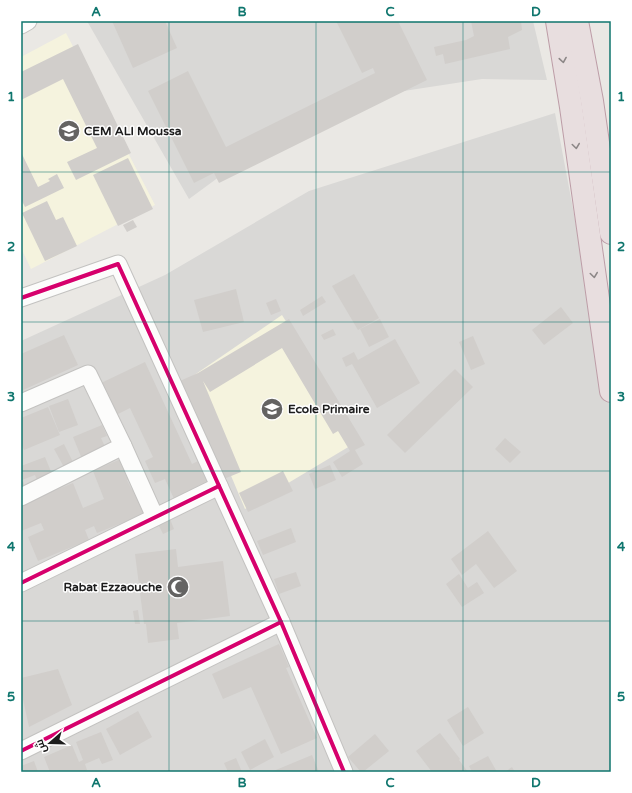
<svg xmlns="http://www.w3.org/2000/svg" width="632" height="793" viewBox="0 0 632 793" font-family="'Varela Round',Cairo,sans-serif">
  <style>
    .residential { fill: #d9d8d6 }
    .education { fill: #f5f3de }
    .building { fill: #d1cecb }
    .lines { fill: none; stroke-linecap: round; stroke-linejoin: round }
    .minor-casing { stroke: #c3c2c0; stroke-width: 19 }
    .highway-casing { stroke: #bd9da7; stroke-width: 24 }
    .minor { stroke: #fcfcfb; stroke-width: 17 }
    .highway { stroke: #e8dedf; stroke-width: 22 }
    .cycleway-casing { stroke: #fff; stroke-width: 6 }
    .cycleway { stroke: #d6006c; stroke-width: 4 }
    .oneway { stroke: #8c8787 }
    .grid { fill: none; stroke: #0f766e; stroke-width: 1; stroke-opacity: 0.55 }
    .labels { text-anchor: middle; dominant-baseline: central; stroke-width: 3; stroke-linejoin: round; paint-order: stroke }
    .poi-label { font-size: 12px; font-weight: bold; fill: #1c1c1c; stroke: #fff; text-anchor: start }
    .neatline { fill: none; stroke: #0f766e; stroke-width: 1.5 }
    .grid-label { font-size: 13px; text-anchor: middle; font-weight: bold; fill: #0f766e }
  </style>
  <rect width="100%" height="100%" fill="#eae8e4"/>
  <g class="residential">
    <path d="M87 21H533L547 80 482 79 358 98 268 141 189 199Z"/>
    <path d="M555 113 611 411V772H21V341L165 275 309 191Z"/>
  </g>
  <g class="education">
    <path d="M66 33 155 205 31 269 21 248V57Z"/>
    <path d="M282 315 360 440 245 509 190 378Z"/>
  </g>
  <g class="building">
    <path d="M112 21H165L177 48 133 68Z"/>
    <path d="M336 21H398L427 80 219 183 214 173 194 183 148 91 188 71 226 147 375 73 373 68 362 73Z"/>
    <path d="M471 21H521L522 30 508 37 510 49 445 64 443 54 436 56 434 47 466 40 474 36Z"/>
    <path d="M78 44 131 153 76 180 67 162 97 148 63 79 21 100V72Z"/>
    <path d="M21 152 38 187 50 181 48 179 57 174 64 188 25 207 21 199Z"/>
    <path d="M128 158 153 209 118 226 93 175Z"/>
    <path d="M47 201 56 220 63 217 77 246 45 261 22 213Z"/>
    <path d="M133 220 137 227 127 232 123 225Z"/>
    <path d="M354 274 379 318 358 330 332 286Z"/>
    <path d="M236 289 244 322 203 332 194 300Z"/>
    <path d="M322 296 326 302 303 316 300 310Z"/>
    <path d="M276 299 281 311 271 315 266 303Z"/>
    <path d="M561 307 573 323 544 345 532 330Z"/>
    <path d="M289 319 365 445 355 450 363 464 342 477 333 462 350 451 338 431 333 434 282 348 210 392 203 381 241 472 214 483 173 384 198 373Z"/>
    <path d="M380 319 389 337 369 347 360 329Z"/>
    <path d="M333 329 336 335 324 340 321 335Z"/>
    <path d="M64 335 78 365 21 391V354Z"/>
    <path d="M473 336 485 364 471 370 459 342Z"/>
    <path d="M395 339 420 383 377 408 352 364 346 367 342 358 354 352 358 360Z"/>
    <path d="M145 362 192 464 198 461 209 485 175 501 165 479 155 483 145 461 153 457 130 408 114 416 99 384Z"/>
    <path d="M455 369 473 387 405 453 387 435Z"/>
    <path d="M68 399 78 425 59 432 49 406Z"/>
    <path d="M48 407 60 435 24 450 21 443V418Z"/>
    <path d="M102 425 107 436 101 438 106 449 82 459 73 437Z"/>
    <path d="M505 438 521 452 510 463 495 449Z"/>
    <path d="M64 444 74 464 65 469 54 449Z"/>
    <path d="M45 457 52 474 37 480 35 475 22 480 21 478V466Z"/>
    <path d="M123 458 131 478 127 480 132 490 137 488 147 513 97 533 94 526 85 530 89 540 38 561 28 537 44 530 41 523 21 531V504L73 483 83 508 104 499 93 471Z"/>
    <path d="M330 465 336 480 315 489 309 474Z"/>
    <path d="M283 471 293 491 248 512 239 493Z"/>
    <path d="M23 481 27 492 21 495V482Z"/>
    <path d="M170 519 174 529 163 534 158 524Z"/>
    <path d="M291 528 296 542 263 555 257 541Z"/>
    <path d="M488 531 517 571 494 588 476 564 462 575 451 559Z"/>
    <path d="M176 549 178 567 223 561 230 616 177 623 179 639 148 643 146 624H144L135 554Z"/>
    <path d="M296 572 301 586 279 594 274 579Z"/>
    <path d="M459 574 468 588 477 582 484 593 462 607 446 584Z"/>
    <path d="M138 610 140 624H135L133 611Z"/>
    <path d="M279 644 289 667 286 668 317 738 281 754 251 687 223 699 212 674Z"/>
    <path d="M58 669 72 705 29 727 21 690V678Z"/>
    <path d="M468 707 484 733 463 746 447 720Z"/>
    <path d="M138 711 152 737 120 755 106 729Z"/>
    <path d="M101 732 113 760 102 764 99 758 85 764 87 770 83 772H50L44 757 72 745 79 762 83 760 76 742Z"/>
    <path d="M440 733 460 759 459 760 468 772H432L416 751Z"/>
    <path d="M375 734 389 751 363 772H361L348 757Z"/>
    <path d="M265 739 274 757 250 770 241 752Z"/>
    <path d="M312 755 319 772H271Z"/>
    <path d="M488 756 497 772H472L469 766Z"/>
    <path d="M236 758 242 772H228L224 763Z"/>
    <path d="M34 761 38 772H21V766Z"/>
    <path d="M512 767 515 772H505Z"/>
  </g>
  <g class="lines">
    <g class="minor-casing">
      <g id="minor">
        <path d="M21 25 28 21"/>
        <path d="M21 298 118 264 281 622 344 772"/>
        <path d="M21 403 88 374 123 446 155 517"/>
        <path d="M21 497 123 446"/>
        <path d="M21 583 219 486"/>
        <path d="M21 751 281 622"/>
      </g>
    </g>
    <g class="highway-casing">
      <g id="highway">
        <path d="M557 21 571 107 611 391"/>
        <path d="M577 21 592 101 611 233"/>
      </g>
    </g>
    <use href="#minor" class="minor"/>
    <use href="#highway" class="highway"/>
    <g class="cycleway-casing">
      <g id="cycleway">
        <path d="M21 298 118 264 281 622 344 772"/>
        <path d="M21 583 219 486"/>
        <path d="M21 751 281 622"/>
      </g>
    </g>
    <use href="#cycleway" class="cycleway"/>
  </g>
  <defs><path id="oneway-chevron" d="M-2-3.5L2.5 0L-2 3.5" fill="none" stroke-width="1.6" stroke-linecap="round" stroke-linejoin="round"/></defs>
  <g class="oneway">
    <use href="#oneway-chevron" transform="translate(563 60) rotate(81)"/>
    <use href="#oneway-chevron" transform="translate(576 146) rotate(82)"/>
    <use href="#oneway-chevron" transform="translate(594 275) rotate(82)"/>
  </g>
  <path class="grid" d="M169 21V772M316 21V772M463 21V772M21 172H611M21 322H611M21 471H611M21 621H611"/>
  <defs>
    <g id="school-disc" transform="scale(1.15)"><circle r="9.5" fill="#646362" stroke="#fff"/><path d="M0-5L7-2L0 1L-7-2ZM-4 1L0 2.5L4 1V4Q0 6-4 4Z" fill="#fff"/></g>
    <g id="mosque-disc" transform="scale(1.15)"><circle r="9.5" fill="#646362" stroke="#fff"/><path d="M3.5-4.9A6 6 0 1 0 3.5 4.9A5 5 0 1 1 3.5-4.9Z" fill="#fff"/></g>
  </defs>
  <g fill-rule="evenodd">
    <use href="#school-disc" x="69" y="131"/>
    <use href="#school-disc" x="272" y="409"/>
    <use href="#mosque-disc" x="178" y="587"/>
  </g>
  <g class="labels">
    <g class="poi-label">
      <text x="84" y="131">CEM ALI Moussa</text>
      <text x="288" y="409">Ecole Primaire</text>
      <text x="162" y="587" text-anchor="end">Rabat Ezzaouche</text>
    </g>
  </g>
  <rect width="632" height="793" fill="none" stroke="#ffffff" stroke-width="44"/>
  <g transform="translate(50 743) rotate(250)" stroke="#ffffff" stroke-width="3" paint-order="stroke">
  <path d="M0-3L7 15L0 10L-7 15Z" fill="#1c1c1c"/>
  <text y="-6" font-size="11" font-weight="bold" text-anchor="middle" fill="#1c1c1c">ش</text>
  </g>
  <rect x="22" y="22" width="588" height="749" class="neatline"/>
  <g class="grid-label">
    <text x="96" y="16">A</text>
    <text x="242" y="16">B</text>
    <text x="390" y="16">C</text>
    <text x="536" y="16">D</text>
    <text x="11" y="101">1</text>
    <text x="621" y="101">1</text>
    <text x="11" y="251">2</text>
    <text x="621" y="251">2</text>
    <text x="11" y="401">3</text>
    <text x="621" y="401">3</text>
    <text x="11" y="551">4</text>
    <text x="621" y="551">4</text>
    <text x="11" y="701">5</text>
    <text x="621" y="701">5</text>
    <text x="96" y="787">A</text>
    <text x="242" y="787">B</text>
    <text x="390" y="787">C</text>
    <text x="536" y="787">D</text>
  </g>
</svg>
